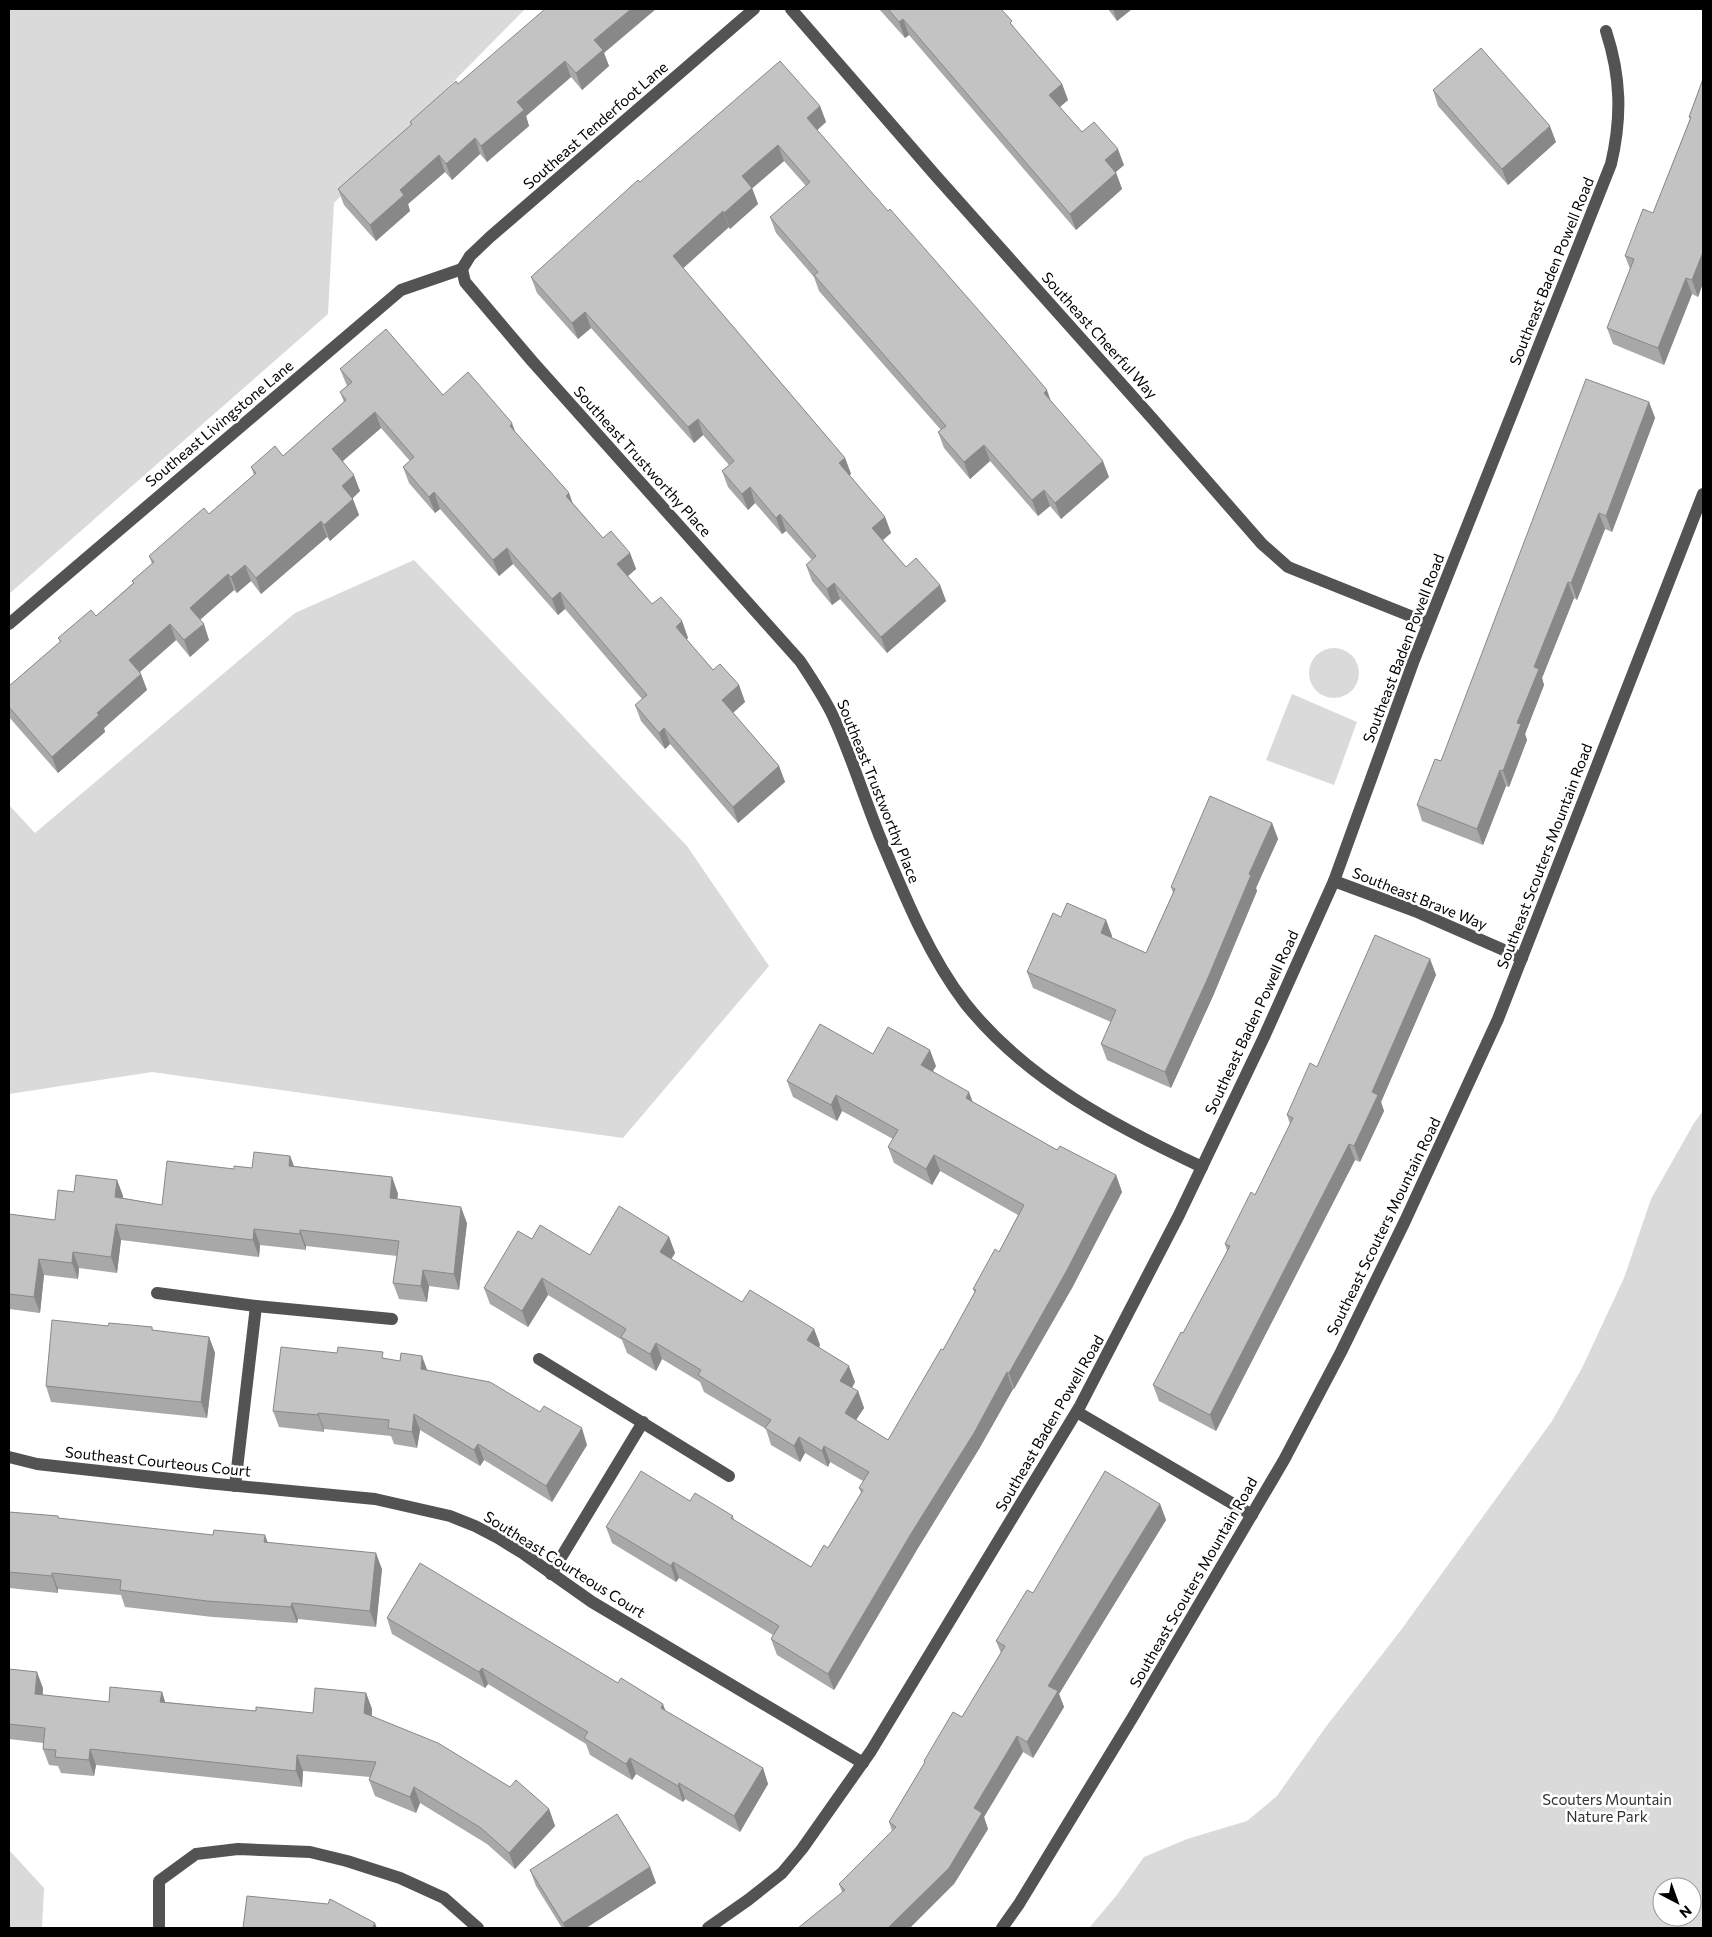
<svg xmlns="http://www.w3.org/2000/svg" width="1712" height="1937" viewBox="0 0 1712 1937" font-family="Commissioner,sans-serif">
  <style>
    .green { fill: #dadada; fill-rule: evenodd }
    .lines { fill: none; stroke-linecap: round; stroke-linejoin: round }
    .minor { stroke: #535353; stroke-width: 12 }
    .wall { fill: #a8a8a8 }
    .shaded-wall { fill: #888 }
    .building { fill: #c3c3c3; stroke: #888 }
    .labels { text-anchor: middle; dominant-baseline: central; stroke-width: 5; stroke-linejoin: round; paint-order: stroke }
    .street-label { font-size: 15px; fill: #000; stroke: #fff }
    .park-label { font-size: 15px; fill: #313131; stroke: #fff }
  </style>
  <rect width="100%" height="100%" fill="#fff"/>
  <g class="green">
    <path d="M9 9H525L334 203 328 314 9 594Z"/>
    <path d="M414 560 687 846 769 966 623 1138 152 1072 9 1094V805L35 833 295 613Z"/>
    <circle cx="1334" cy="673" r="25"/>
    <path d="M1292 694 1357 722 1334 785 1266 760Z"/>
    <path d="M1703 1111V1928H1089L1116 1896 1144 1857 1187 1839 1247 1821 1277 1796 1325 1728 1401 1630 1552 1421 1582 1368 1624 1278 1651 1199 1694 1123ZM1662 1887H1692V1917H1662Z"/>
    <path d="M9 1850 44 1888 42 1928H9Z"/>
  </g>
  <g class="lines">
    <g class="minor">
      <path d="M791 9 936 176 1151 417 1262 544 1288 567 1428 623"/>
      <path d="M462 269 465 282 532 361 800 661C812 679 824 697 833 716 852 757 865 801 882 842 905 897 929 956 965 1003 1026 1080 1115 1126 1202 1167"/>
      <path d="M462 269 470 256 490 237 754 9"/>
      <path d="M9 624 401 290 462 269"/>
      <path d="M1334 881 1415 911 1522 958"/>
      <path d="M157 1293 256 1306 392 1319"/>
      <path d="M539 1359 729 1476"/>
      <path d="M1077 1412 1252 1515"/>
      <path d="M9 1457 37 1464 207 1483 375 1499 450 1516 475 1526 498 1538 524 1554 592 1602 863 1763"/>
      <path d="M235 1486 256 1306"/>
      <path d="M551 1574 643 1422"/>
      <path d="M159 1928V1881L196 1854 238 1849 310 1852 347 1861 400 1878 444 1898 478 1928"/>
      <path d="M708 1928 748 1900 782 1873 802 1849 871 1751 1080 1406 1179 1215 1264 1037 1334 881 1414 660 1611 164C1622 117 1621 77 1606 31"/>
      <path d="M1002 1928 1019 1904 1134 1715 1284 1460 1341 1352 1405 1221 1498 1019 1703 494"/>
    </g>
  </g>
  <g class="wall">
    <path d="M879 9H1001L1015 29 1062 84 1068 100 1060 107 1082 132 1124 165 1116 172 1122 189 1076 230 909 35 905 38Z"/>
    <path d="M1108 9H1132L1117 21Z"/>
    <path d="M604 53 609 66 582 90 571 77 526 116 529 126 487 162 480 154 452 180 445 172 408 204 410 211 376 241 344 205 338 189 411 125 410 122 458 84Z"/>
    <path d="M1703 79V283L1698 297 1692 294 1664 365 1613 344 1607 328 1630 269 1625 256 1653 213 1690 119 1689 117Z"/>
    <path d="M1433 90 1556 142 1508 185 1438 106Z"/>
    <path d="M820 106 826 122 817 130 1051 401 1109 477 1061 519 1050 506 1038 516 990 461 970 479 944 448 938 432 941 430 819 291 814 277 776 233 770 217 806 186 784 161 752 188 758 204 730 229 729 227 683 268 845 458 851 474 849 475 885 517 891 533 883 540 906 567 940 585 946 601 887 653 840 599 832 605 812 581 806 565 812 560 786 531 782 534 755 503 748 510 728 487 722 471 729 465 703 435 694 443 591 328 578 339 537 293 531 277 640 182Z"/>
    <path d="M340 369 443 395 516 433 569 493 572 502 603 538 630 553 636 569 628 576 652 604 682 621 688 638 686 639 713 670 739 685 745 702 733 713 779 766 785 782 738 823 670 744 665 749 641 721 635 705 642 699 565 609 558 615 513 564 499 576 440 509 435 513 409 483 403 467 410 461 381 428 343 461 360 491 352 498 359 515 330 541 327 537 261 594 251 581 237 593 234 590 200 620 209 640 190 657 176 640 140 672 147 690 104 728 105 732 58 773 9 717V686L60 642 58 638 96 616 133 583 132 581 152 564 149 556 209 514 254 475 251 467 283 456 344 402 340 392 347 386Z"/>
    <path d="M1649 402 1655 418 1612 532 1605 529 1577 600 1574 598 1542 678 1544 685 1525 734 1527 740 1509 787 1506 786 1483 845 1422 821 1417 805 1441 761Z"/>
    <path d="M1272 823 1278 839 1256 888 1257 891 1213 996 1171 1088 1107 1060 1101 1044 1111 1022 1033 988 1027 972 1061 917 1106 920 1112 936 1111 938 1146 953 1173 893 1171 887Z"/>
    <path d="M1430 959 1436 975 1381 1102 1384 1111 1360 1162 1355 1160 1216 1431 1159 1401 1153 1385 1183 1333 1227 1251 1225 1244 1255 1195 1290 1124 1287 1115 1317 1067Z"/>
    <path d="M873 1054 936 1066 933 1071 973 1102 1057 1150 1116 1175 1122 1192 1072 1288 1014 1389H1013L979 1449 918 1548 834 1690 777 1655 771 1639 773 1635 679 1578 676 1582 612 1543 606 1527 690 1501 733 1516 734 1520 811 1567 828 1548 861 1493 859 1488 863 1481 830 1462 828 1467 805 1453 800 1462 771 1445 766 1429 704 1392 700 1382 662 1359 656 1371 627 1353 622 1340 548 1295 528 1327 490 1304 484 1288 532 1239 590 1255 669 1237 675 1253 671 1259 742 1302 814 1329 820 1345 819 1347 855 1382 852 1388 858 1391 864 1408 856 1420 888 1440 943 1350 975 1293 973 1289 999 1252 1018 1215 940 1171 932 1185 894 1163 888 1147 893 1139 842 1111 837 1121 793 1097 787 1081Z"/>
    <path d="M290 1156 294 1166 392 1177 398 1194 397 1199 467 1223 459 1290 429 1286 427 1302 399 1299 393 1283 397 1256 306 1246V1250L260 1245 259 1257 121 1240 117 1273 79 1268 78 1279 44 1275 40 1313 9 1309V1214L55 1220 74 1192 117 1180 123 1196V1198L162 1205 234 1169 252 1168Z"/>
    <path d="M108 1326 152 1327 153 1331 209 1337 215 1353 207 1418 51 1402 46 1386Z"/>
    <path d="M337 1353 385 1358 428 1371 587 1445 552 1502 484 1460 480 1466 420 1430 417 1448 394 1444 391 1436 324 1429V1432L279 1427 273 1411Z"/>
    <path d="M1160 1504 1166 1520 1059 1694 1064 1707 1033 1758 1023 1752 984 1817 988 1829 954 1884 842 1892 839 1884 892 1831 889 1822 924 1764V1761L962 1717 1001 1653 996 1641 1033 1593Z"/>
    <path d="M9 1512 58 1516 59 1518 268 1543 382 1569 376 1627 298 1619 297 1623 213 1617 125 1607 121 1595 58 1589V1593L9 1588Z"/>
    <path d="M387 1618 618 1683 763 1768 768 1784 740 1832 685 1799 683 1802 636 1774 632 1780 590 1755 586 1744 488 1684 485 1688 392 1634Z"/>
    <path d="M9 1669 43 1688V1695L109 1702 162 1692 165 1702 256 1711 313 1713 366 1693 372 1709V1716L510 1787 549 1809 555 1826 515 1869 487 1844 420 1803 416 1813 375 1796 369 1780 370 1777 303 1771 302 1787 96 1765 94 1776 61 1773 58 1766 49 1765 43 1749V1743L9 1739Z"/>
    <path d="M650 1867 656 1883 586 1928H562L536 1886 530 1870Z"/>
  </g>
  <g class="shaded-wall">
    <path d="M631 9H656L604 53 609 66 582 90 576 73 594 40Z"/>
    <path d="M1113 9H1132L1117 21Z"/>
    <path d="M903 19 909 35 905 38 899 22Z"/>
    <path d="M565 61 571 77 526 116 529 126 487 162 481 146 517 102Z"/>
    <path d="M1062 84 1068 100 1055 111 1049 95Z"/>
    <path d="M820 106 826 122 813 134 807 118Z"/>
    <path d="M1550 126 1556 142 1508 185 1502 169Z"/>
    <path d="M475 138 480 154 452 180 446 164Z"/>
    <path d="M778 145 784 161 748 192 742 176Z"/>
    <path d="M1118 149 1124 165 1111 176 1105 160Z"/>
    <path d="M439 155 445 172 408 204 410 211 376 241 370 225 400 190Z"/>
    <path d="M1116 173 1122 189 1076 230 1070 214Z"/>
    <path d="M752 188 758 204 730 229 724 213Z"/>
    <path d="M723 211 729 227 679 272 673 256Z"/>
    <path d="M1703 252V283L1698 297 1692 280Z"/>
    <path d="M1686 278 1692 294 1664 365 1658 348Z"/>
    <path d="M585 312 591 328 578 339 572 323Z"/>
    <path d="M1047 390 1053 407 1044 393Z"/>
    <path d="M1649 402 1655 418 1612 532 1606 516Z"/>
    <path d="M375 412 381 428 338 465 332 449Z"/>
    <path d="M698 419 703 435 694 443 688 427Z"/>
    <path d="M512 423 518 440 510 426Z"/>
    <path d="M984 445 990 461 970 479 964 462Z"/>
    <path d="M845 458 851 474 845 479 839 463Z"/>
    <path d="M1103 461 1109 477 1061 519 1055 503Z"/>
    <path d="M354 475 360 491 348 503 342 486Z"/>
    <path d="M750 487 755 503 748 510 742 494Z"/>
    <path d="M1044 490 1050 506 1038 516 1032 500Z"/>
    <path d="M434 492 440 509 435 513 429 497Z"/>
    <path d="M569 493 575 510 566 496Z"/>
    <path d="M353 499 359 515 330 541 324 525Z"/>
    <path d="M1599 513 1605 529 1577 600 1571 583Z"/>
    <path d="M780 514 786 531 782 534 776 518Z"/>
    <path d="M885 517 891 533 878 544 872 528Z"/>
    <path d="M321 521 327 537 261 594 256 578Z"/>
    <path d="M507 548 513 564 499 576 493 560Z"/>
    <path d="M630 553 636 569 623 580 617 564Z"/>
    <path d="M245 565 251 581 237 593 231 577Z"/>
    <path d="M228 574 234 590 195 624 190 608Z"/>
    <path d="M1568 582 1574 598 1542 678 1544 685 1525 734 1527 740 1509 787 1503 771 1517 723 1534 667Z"/>
    <path d="M834 583 840 599 832 605 827 589Z"/>
    <path d="M940 585 946 601 887 653 881 637Z"/>
    <path d="M560 592 565 609 558 615 552 599Z"/>
    <path d="M682 621 688 638 681 644 676 627Z"/>
    <path d="M170 624 176 640 135 676 129 660Z"/>
    <path d="M204 624 209 640 190 657 184 640Z"/>
    <path d="M141 674 147 690 104 728 105 732 58 773 52 757 97 713Z"/>
    <path d="M739 685 745 702 728 717 722 700Z"/>
    <path d="M664 728 670 744 665 749 659 733Z"/>
    <path d="M779 766 785 782 738 823 733 807Z"/>
    <path d="M1500 770 1506 786 1483 845 1477 829Z"/>
    <path d="M1272 823 1278 839 1256 888 1257 891 1213 996 1171 1088 1165 1072 1249 874Z"/>
    <path d="M1106 920 1112 936 1107 949 1101 933Z"/>
    <path d="M1430 959 1436 975 1381 1102 1384 1111 1360 1162 1354 1146 1372 1092Z"/>
    <path d="M930 1050 936 1066 927 1081 921 1065Z"/>
    <path d="M969 1092 975 1108 966 1098Z"/>
    <path d="M836 1095 842 1111 837 1121 831 1105Z"/>
    <path d="M1349 1144 1355 1160 1216 1431 1210 1415Z"/>
    <path d="M934 1155 940 1171 932 1185 926 1169Z"/>
    <path d="M290 1156 296 1172 289 1166Z"/>
    <path d="M1116 1175 1122 1192 1072 1288 1014 1389 1009 1373Z"/>
    <path d="M392 1177 398 1194 395 1214 390 1198Z"/>
    <path d="M117 1180 123 1196 121 1213 115 1197Z"/>
    <path d="M461 1207 467 1223 459 1290 454 1274Z"/>
    <path d="M116 1224 121 1240 117 1273 111 1257Z"/>
    <path d="M254 1229 260 1245 259 1257 253 1240Z"/>
    <path d="M300 1230 306 1246V1250L300 1234Z"/>
    <path d="M669 1237 675 1253 666 1268 660 1252Z"/>
    <path d="M73 1252 79 1268 78 1279 72 1263Z"/>
    <path d="M39 1259 44 1275 40 1313 34 1297Z"/>
    <path d="M423 1270 429 1286 427 1302 421 1286Z"/>
    <path d="M542 1278 548 1295 528 1327 522 1311Z"/>
    <path d="M814 1329 820 1345 813 1356 807 1340Z"/>
    <path d="M209 1337 215 1353 207 1418 201 1402Z"/>
    <path d="M656 1343 662 1359 656 1371 650 1354Z"/>
    <path d="M422 1356 428 1372 421 1369Z"/>
    <path d="M849 1366 855 1382 846 1397 840 1381Z"/>
    <path d="M1007 1372 1013 1389 979 1449 918 1548 834 1690 828 1674Z"/>
    <path d="M858 1391 864 1408 850 1429 845 1413Z"/>
    <path d="M318 1413 324 1429V1432L318 1415Z"/>
    <path d="M414 1414 420 1430 417 1448 412 1432Z"/>
    <path d="M582 1428 587 1445 552 1502 546 1486Z"/>
    <path d="M799 1437 805 1453 800 1462 794 1446Z"/>
    <path d="M478 1444 484 1460 480 1466 474 1450Z"/>
    <path d="M824 1446 830 1462 828 1467 822 1451Z"/>
    <path d="M1160 1504 1166 1520 1059 1694 1064 1707 1033 1758 1027 1742 1048 1686Z"/>
    <path d="M265 1535 271 1551 264 1542Z"/>
    <path d="M376 1553 382 1569 376 1627 370 1611Z"/>
    <path d="M673 1562 679 1578 676 1582 671 1566Z"/>
    <path d="M52 1573 58 1589V1593L52 1576Z"/>
    <path d="M292 1603 298 1619 297 1623 291 1607Z"/>
    <path d="M482 1668 488 1684 485 1688 479 1672Z"/>
    <path d="M37 1672 43 1688 41 1711 35 1694Z"/>
    <path d="M162 1692 167 1708 160 1702Z"/>
    <path d="M366 1693 372 1709 370 1729 364 1713Z"/>
    <path d="M663 1704 669 1720 661 1708Z"/>
    <path d="M1017 1736 1023 1752 984 1817 988 1829 954 1884 910 1928H888L974 1808Z"/>
    <path d="M90 1749 96 1765 94 1776 89 1760Z"/>
    <path d="M297 1755 303 1771 302 1787 296 1771Z"/>
    <path d="M630 1758 636 1774 632 1780 626 1764Z"/>
    <path d="M763 1768 768 1784 740 1832 734 1816Z"/>
    <path d="M679 1783 685 1799 683 1802 678 1786Z"/>
    <path d="M414 1787 420 1803 416 1813 410 1797Z"/>
    <path d="M549 1809 555 1826 515 1869 509 1853Z"/>
    <path d="M650 1867 656 1883 586 1928H565L563 1923Z"/>
    <path d="M375 1923 377 1928H372Z"/>
  </g>
  <g class="building">
    <path d="M545 9H631L594 40 603 50 576 73 565 61 517 102 524 110 481 146 475 138 446 164 439 155 400 190 404 195 370 225 338 189 412 124 410 122 456 81 458 84Z"/>
    <path d="M888 9H1001L1012 21 1010 23 1062 84 1049 95 1082 132 1094 122 1118 149 1105 160 1116 173 1070 214 903 19 899 22Z"/>
    <path d="M1481 48 1550 126 1502 169 1433 90Z"/>
    <path d="M780 61 820 106 807 118 818 131 888 211 890 209 995 329 1047 390 1044 393 1103 461 1055 503 1044 490 1032 500 984 445 964 462 938 432 946 426 814 275 818 272 770 217 810 182 778 145 742 176 752 188 724 213 723 211 673 256 845 458 839 463 885 517 872 528 906 567 916 558 940 585 881 637 834 583 827 589 806 565 816 556 780 514 776 518 750 487 742 494 722 471 734 461 698 419 688 427 585 312 572 323 531 277 638 180 640 182Z"/>
    <path d="M1703 79V252L1692 280 1686 278 1658 348 1607 328 1634 259 1625 256 1643 209 1653 213 1686 130 1691 117H1689Z"/>
    <path d="M386 329 443 395 468 372 512 423 510 426 569 493 566 496 603 538 611 531 630 553 617 564 652 604 661 597 682 621 676 627 713 670 720 664 739 685 722 700 779 766 733 807 664 728 659 733 635 705 647 695 560 592 552 599 507 548 493 560 434 492 429 497 403 467 414 457 375 412 332 449 354 475 342 486 353 499 324 525 321 521 256 578 245 565 231 577 228 574 190 608 204 624 184 640 170 624 129 660 141 674 97 713 99 715 52 757 9 707V686L61 641 58 638 91 610 96 616 134 583 132 581 154 562 149 556 204 508 209 514 256 473 251 467 275 446 283 456 346 400 340 392 352 382 340 369Z"/>
    <path d="M1586 379 1649 402 1606 516 1599 513 1571 583 1568 582 1534 667 1539 669 1517 723 1521 724 1503 771 1500 770 1477 829 1417 805 1435 759 1441 761Z"/>
    <path d="M1210 796 1272 823 1249 874 1251 875 1207 980 1165 1072 1101 1044 1116 1010 1027 972 1053 913 1061 917 1067 903 1106 920 1101 933 1146 953 1175 889 1171 887Z"/>
    <path d="M1375 935 1430 959 1372 1092 1378 1095 1354 1146 1349 1144 1210 1415 1153 1385 1181 1332 1183 1333 1230 1246 1225 1244 1251 1192 1255 1195 1293 1118 1287 1115 1310 1063 1317 1067Z"/>
    <path d="M820 1024 873 1054 888 1027 930 1050 921 1065 969 1092 966 1098 1057 1150 1060 1146 1116 1175 1066 1272 1009 1373 1007 1372 974 1433 912 1532 828 1674 771 1639 779 1626 673 1562 671 1566 606 1527 641 1471 690 1501 695 1493 733 1516 731 1518 811 1567 824 1545 828 1548 863 1490 859 1488 869 1472 824 1446 822 1451 799 1437 794 1446 765 1428 771 1420 698 1375 701 1370 656 1343 650 1354 621 1337 626 1329 542 1278 522 1311 484 1288 518 1231 532 1239 540 1225 590 1255 619 1206 669 1237 660 1252 742 1302 750 1290 814 1329 807 1340 849 1366 840 1381 858 1391 845 1413 888 1440 941 1349 943 1350 976 1290 973 1289 995 1249 999 1252 1024 1205 934 1155 926 1169 888 1147 898 1130 836 1095 831 1105 787 1081Z"/>
    <path d="M254 1152 290 1156 289 1166 392 1177 390 1198 461 1207 454 1274 423 1270 421 1286 393 1283 399 1241 300 1230V1234L254 1229 253 1240 116 1224 111 1257 73 1252 72 1263 39 1259 34 1297 9 1294V1214L55 1220 58 1190 74 1192 76 1175 117 1180 115 1197 162 1205 167 1161 234 1169V1166L252 1168Z"/>
    <path d="M52 1320 108 1326 109 1323 152 1327V1330L209 1337 201 1402 46 1386Z"/>
    <path d="M281 1347 337 1353 338 1347 383 1352 382 1358 400 1361 401 1353 422 1356 421 1369 490 1382 540 1412 544 1406 582 1428 546 1486 478 1444 474 1450 414 1414 412 1432 388 1428 389 1420 318 1413V1415L273 1411Z"/>
    <path d="M1105 1471 1160 1504 1048 1686 1058 1691 1027 1742 1017 1736 974 1808 982 1813 949 1868 888 1928H798L845 1890 839 1884 896 1827 889 1822 925 1762 924 1761 953 1712 962 1717 1005 1646 996 1641 1027 1590 1033 1593Z"/>
    <path d="M9 1512 58 1516V1518L213 1535 214 1530 265 1535 264 1542 376 1553 370 1611 292 1603 291 1607 207 1601 120 1590 121 1580 52 1573V1576L9 1572Z"/>
    <path d="M420 1563 618 1683 621 1678 663 1704 661 1708 763 1768 734 1816 679 1783 678 1786 630 1758 626 1764 584 1738 588 1732 482 1668 479 1672 387 1618Z"/>
    <path d="M9 1669 37 1672 35 1694 109 1702 110 1687 162 1692 160 1702 256 1711V1707L313 1713 315 1688 366 1693 364 1713 438 1743 510 1787 516 1780 549 1809 509 1853 481 1828 414 1787 410 1797 369 1780 376 1762 297 1755 296 1771 90 1749 89 1760 55 1757 56 1750 43 1749 45 1728 9 1724Z"/>
    <path d="M617 1814 650 1867 563 1923 530 1870Z"/>
    <path d="M247 1896 328 1904 330 1899 375 1923 372 1928H243Z"/>
  </g>
  <g class="labels">
    <g class="street-label">
      <text transform="translate(595 125) rotate(-41)">Southeast Tenderfoot Lane</text>
      <text transform="translate(1551 271) rotate(-68)">Southeast Baden Powell Road</text>
      <text transform="translate(1100 335) rotate(48)">Southeast Cheerful Way</text>
      <text transform="translate(219 423) rotate(-40)">Southeast Livingstone Lane</text>
      <text transform="translate(643 461) rotate(48)">Southeast Trustworthy Place</text>
      <text transform="translate(1403 648) rotate(-69)">Southeast Baden Powell Road</text>
      <text transform="translate(879 791) rotate(68)">Southeast Trustworthy Place</text>
      <text transform="translate(1544 856) rotate(-69)">Southeast Scouters Mountain Road</text>
      <text transform="translate(1420 898) rotate(22)">Southeast Brave Way</text>
      <text transform="translate(1251 1022) rotate(-65)">Southeast Baden Powell Road</text>
      <text transform="translate(1383 1226) rotate(-64)">Southeast Scouters Mountain Road</text>
      <text transform="translate(1049 1423) rotate(-60)">Southeast Baden Powell Road</text>
      <text transform="translate(158 1461) rotate(6)">Southeast Courteous Court</text>
      <text transform="translate(565 1564) rotate(32)">Southeast Courteous Court</text>
      <text transform="translate(1193 1582) rotate(-60)">Southeast Scouters Mountain Road</text>
    </g>
    <g class="park-label">
      <text x="1607" y="1799">Scouters Mountain<tspan x="1607" dy="17">Nature Park</tspan></text>
    </g>
  </g>
  <rect width="1712" height="1937" fill="none" stroke="#000000" stroke-width="20"/>
  <g transform="translate(1677 1902) rotate(139)"><circle r="24" fill="#ffffff" stroke="#999999"/>
  <path d="M0-4L9 19L0 12L-9 19Z" fill="#000000"/>
  <text y="-8" font-size="14" font-weight="bold" text-anchor="middle" fill="#000000">N</text>
  </g>
</svg>
